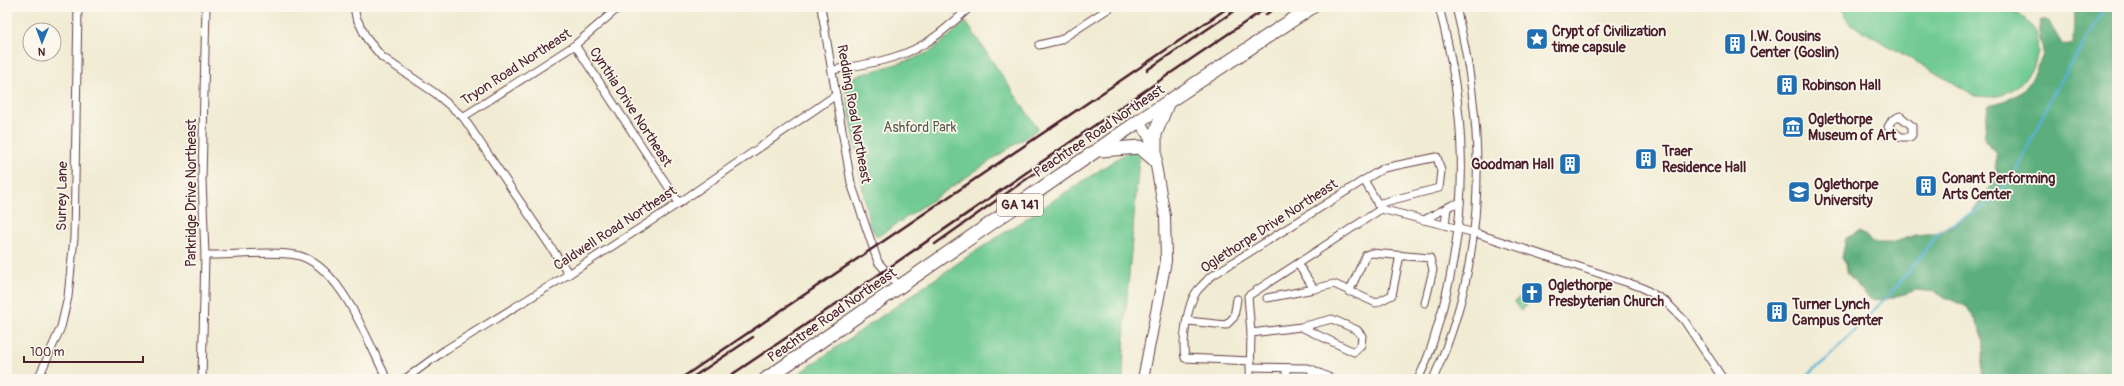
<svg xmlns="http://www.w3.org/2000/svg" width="2124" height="386" viewBox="0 0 2124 386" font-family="Pangolin,sans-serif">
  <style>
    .green { fill: #70ca92; stroke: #5d745e }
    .forest { fill: #5cae7c; stroke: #536654 }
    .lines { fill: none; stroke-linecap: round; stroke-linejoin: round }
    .stream { stroke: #58b3d6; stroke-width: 2.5 }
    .street-casing { stroke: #633e44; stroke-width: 9 }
    .secondary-casing { stroke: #633e44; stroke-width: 12 }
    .highway-casing { stroke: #633e44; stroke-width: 15 }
    .street { stroke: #fff; stroke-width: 7 }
    .secondary { stroke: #fff; stroke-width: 10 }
    .highway { stroke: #fff; stroke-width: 13 }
    .rail { stroke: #4a1f2b; stroke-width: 2.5 }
    .labels { text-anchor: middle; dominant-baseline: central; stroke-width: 3.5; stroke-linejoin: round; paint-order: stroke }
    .shield { fill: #fbf7ec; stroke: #7f6065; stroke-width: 1 }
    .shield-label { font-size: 13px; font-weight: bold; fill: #4a1f2b }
    .poi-label { font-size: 14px; font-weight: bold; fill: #4a1f2b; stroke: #fbf7ec; text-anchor: start }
    .street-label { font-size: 14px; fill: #4a1f2b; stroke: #fbf7ec }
    .park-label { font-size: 14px; fill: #575b4f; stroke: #fbf7ec }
  </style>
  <rect width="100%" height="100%" fill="#fbf7ec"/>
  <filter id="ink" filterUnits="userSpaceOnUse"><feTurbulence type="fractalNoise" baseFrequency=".025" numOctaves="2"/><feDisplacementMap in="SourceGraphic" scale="8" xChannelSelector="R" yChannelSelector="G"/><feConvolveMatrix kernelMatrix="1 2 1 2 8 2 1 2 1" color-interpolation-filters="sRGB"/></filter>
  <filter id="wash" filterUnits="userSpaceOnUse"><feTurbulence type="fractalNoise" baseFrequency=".012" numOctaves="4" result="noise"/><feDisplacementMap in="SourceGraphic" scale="16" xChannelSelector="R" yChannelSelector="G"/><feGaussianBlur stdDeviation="0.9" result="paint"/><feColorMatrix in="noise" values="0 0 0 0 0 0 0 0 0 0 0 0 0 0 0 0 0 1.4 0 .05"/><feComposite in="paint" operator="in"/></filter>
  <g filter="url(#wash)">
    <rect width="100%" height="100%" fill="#f0ebd2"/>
    <g class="green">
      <path d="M1841 7H2005L2025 18 2036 32 2038 51 2034 66 2024 80 2015 88 2002 95 1989 97 1976 96 1849 23Z"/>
      <path d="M966 22 1038 129 877 237 869 224 845 84 846 79 910 60 930 52Z"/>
      <path d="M1135 147 1140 148 1125 320 1123 379H791L961 261Z"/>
      <path d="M1520 297 1527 306 1520 311 1514 302Z"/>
    </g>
    <path class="forest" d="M2079 7H2117V379H1982L1984 339 1976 321 1967 307 1934 292 1917 290 1884 300 1870 299 1848 275 1846 264 1842 258 1846 238 1859 232 1865 235 1872 243H1891L1916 235 1943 232 1969 216 1996 179V154L1984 139 1988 105C2016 99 2027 93 2038 65 2040 61 2044 55 2043 51 2041 39 2036 32 2041 20H2048L2062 44 2068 46 2073 45 2074 14Z"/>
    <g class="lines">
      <path class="stream" d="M1803 379 1829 357 1897 286 1940 231 1987 205 2015 174 2052 96 2105 7"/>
    </g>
  </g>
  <g filter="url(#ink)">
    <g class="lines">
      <g class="street-casing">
        <g id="street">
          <path d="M354 7 356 17 367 39 382 57 435 93 463 117 569 274"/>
          <path d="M821 7 851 183 878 262 900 287"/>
          <path d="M575 45 679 203"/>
          <path d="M1039 45 1060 40 1111 7"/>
          <path d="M832 70C862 65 898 60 924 44 941 34 956 20 970 7"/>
          <path d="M1900 116 1912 126V135L1910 137H1901L1888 127 1892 120Z"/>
          <path d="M463 117 575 45 619 7"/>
          <path d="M1377 204 1439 188 1441 171 1437 157 1384 168 1364 180 1381 209"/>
          <path d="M1424 220 1452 205 1460 203"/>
          <path d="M1445 225 1447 208"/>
          <path d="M205 255C235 256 266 250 296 255 341 264 368 343 387 379"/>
          <path d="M1314 289 1334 284 1376 303 1392 295 1400 255"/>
          <path d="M1349 292 1366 255 1371 253 1430 258 1433 270 1425 303"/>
          <path d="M1267 298 1314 289 1298 264"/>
          <path d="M1188 321 1226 325 1234 317 1237 299"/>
          <path d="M1251 333 1301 327 1354 352 1361 345 1362 336 1357 330 1332 319 1301 327"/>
          <path d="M1251 361 1185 358C1182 342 1187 304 1197 291 1201 286 1206 282 1210 277L1364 180"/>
          <path d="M1250 367 1308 368 1333 379"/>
          <path d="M38 379 61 327 68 297 74 238 78 7"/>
          <path d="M202 379 205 255 202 180 206 7"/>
          <path d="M405 379 445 350 569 274 679 203 836 95"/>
          <path d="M1250 379 1251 333 1248 296 1381 209 1475 233 1641 287 1665 301 1684 320 1723 379"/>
          <path d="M1286 379V368"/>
          <path d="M1309 379 1314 370"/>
          <path d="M1418 379C1430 356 1436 332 1443 307 1470 206 1466 108 1439 7"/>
          <path d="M1433 379C1488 259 1487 133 1456 7"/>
        </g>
      </g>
      <g class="secondary-casing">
        <path id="secondary" d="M1139 121 1149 137 1155 160 1165 216 1166 261 1143 379"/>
      </g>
      <g class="highway-casing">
        <g id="highway">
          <path d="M1101 150 1140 147 1155 160"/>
          <path d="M1155 160V134L1167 104"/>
          <path d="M766 379 1139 121 1312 7"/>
        </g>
      </g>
      <use href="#street" class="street"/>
      <use href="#secondary" class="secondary"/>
      <use href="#highway" class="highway"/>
      <g class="rail">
        <path d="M1265 15 1277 7"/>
        <path d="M1147 70 1240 7"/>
        <path d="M935 244 1059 156"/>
        <path d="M680 379 1229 7"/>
        <path d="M690 379 753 337"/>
        <path d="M725 379C908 257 1086 129 1268 7"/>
      </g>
    </g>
  </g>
  <defs>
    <g id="sight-square" transform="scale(1.15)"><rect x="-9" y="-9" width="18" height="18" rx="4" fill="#1f6fb2" stroke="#fbf7ec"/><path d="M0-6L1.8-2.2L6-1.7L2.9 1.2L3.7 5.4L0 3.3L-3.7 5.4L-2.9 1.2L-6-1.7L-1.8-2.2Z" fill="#fff"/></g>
    <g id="building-square" transform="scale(1.15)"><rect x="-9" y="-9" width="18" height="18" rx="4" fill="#1f6fb2" stroke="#fbf7ec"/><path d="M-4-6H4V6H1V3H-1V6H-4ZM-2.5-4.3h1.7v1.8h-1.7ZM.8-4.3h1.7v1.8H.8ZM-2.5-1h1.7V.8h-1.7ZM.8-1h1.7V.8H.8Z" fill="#fff"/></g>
    <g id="museum-square" transform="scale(1.15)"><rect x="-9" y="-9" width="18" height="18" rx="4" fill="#1f6fb2" stroke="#fbf7ec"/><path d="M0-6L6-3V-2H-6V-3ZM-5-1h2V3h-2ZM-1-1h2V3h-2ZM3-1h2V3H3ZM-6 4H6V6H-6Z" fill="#fff"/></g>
    <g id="university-square" transform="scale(1.15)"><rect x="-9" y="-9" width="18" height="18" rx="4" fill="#1f6fb2" stroke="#fbf7ec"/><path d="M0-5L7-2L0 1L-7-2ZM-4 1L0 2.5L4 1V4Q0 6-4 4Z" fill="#fff"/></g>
    <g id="church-square" transform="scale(1.15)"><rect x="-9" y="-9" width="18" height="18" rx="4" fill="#1f6fb2" stroke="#fbf7ec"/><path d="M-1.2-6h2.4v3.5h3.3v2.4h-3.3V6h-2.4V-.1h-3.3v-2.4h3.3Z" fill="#fff"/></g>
  </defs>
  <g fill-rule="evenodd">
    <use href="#sight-square" x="1537" y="39"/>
    <use href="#building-square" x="1735" y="44"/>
    <use href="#building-square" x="1787" y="85"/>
    <use href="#museum-square" x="1793" y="127"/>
    <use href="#building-square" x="1646" y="159"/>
    <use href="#building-square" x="1570" y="164"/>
    <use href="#building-square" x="1926" y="186"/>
    <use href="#university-square" x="1799" y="192"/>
    <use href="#church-square" x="1532" y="293"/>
    <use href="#building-square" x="1777" y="312"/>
  </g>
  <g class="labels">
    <rect class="shield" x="997" y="194" width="46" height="22" rx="3"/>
    <g class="shield-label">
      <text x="1020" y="205">GA 141</text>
    </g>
    <g class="poi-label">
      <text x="1552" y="31">Crypt of Civilization<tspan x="1552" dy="16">time capsule</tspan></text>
      <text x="1750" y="36">I.W. Cousins<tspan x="1750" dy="16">Center (Goslin)</tspan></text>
      <text x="1802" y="85">Robinson Hall</text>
      <text x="1808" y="119">Oglethorpe<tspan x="1808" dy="16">Museum of Art</tspan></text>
      <text x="1662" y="151">Traer<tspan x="1662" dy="16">Residence Hall</tspan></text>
      <text x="1554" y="164" text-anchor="end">Goodman Hall</text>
      <text x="1942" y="178">Conant Performing<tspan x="1942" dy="16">Arts Center</tspan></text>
      <text x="1814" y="184">Oglethorpe<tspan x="1814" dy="16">University</tspan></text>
      <text x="1548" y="285">Oglethorpe<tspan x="1548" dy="16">Presbyterian Church</tspan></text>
      <text x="1792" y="304">Turner Lynch<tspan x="1792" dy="16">Campus Center</tspan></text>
    </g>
    <g class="street-label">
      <text transform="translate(516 67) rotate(-33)">Tryon Road Northeast</text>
      <text transform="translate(631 107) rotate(57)">Cynthia Drive Northeast</text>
      <text transform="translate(854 114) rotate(80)">Redding Road Northeast</text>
      <text transform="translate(1099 131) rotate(-34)">Peachtree Road Northeast</text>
      <text transform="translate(191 193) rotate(-90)">Parkridge Drive Northeast</text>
      <text transform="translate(62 196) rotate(-89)">Surrey Lane</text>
      <text transform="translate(1269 226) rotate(-33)">Oglethorpe Drive Northeast</text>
      <text transform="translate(615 228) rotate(-33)">Caldwell Road Northeast</text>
      <text transform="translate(832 315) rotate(-35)">Peachtree Road Northeast</text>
    </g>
    <g class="park-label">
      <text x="920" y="127">Ashford Park</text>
    </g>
  </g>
  <rect width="2124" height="386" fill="none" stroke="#fbf7ec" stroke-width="24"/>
  <g transform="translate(42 42) rotate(181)"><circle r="19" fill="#fbf7ec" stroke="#b4a19f"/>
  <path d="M0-3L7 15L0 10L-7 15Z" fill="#1f6fb2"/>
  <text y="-6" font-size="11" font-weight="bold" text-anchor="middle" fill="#4a1f2b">N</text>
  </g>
  <path d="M24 356v6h119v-6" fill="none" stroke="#4a1f2b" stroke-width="2"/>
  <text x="30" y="356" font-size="12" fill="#4a1f2b" stroke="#fbf7ec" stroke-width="3" paint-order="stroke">100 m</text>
</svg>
